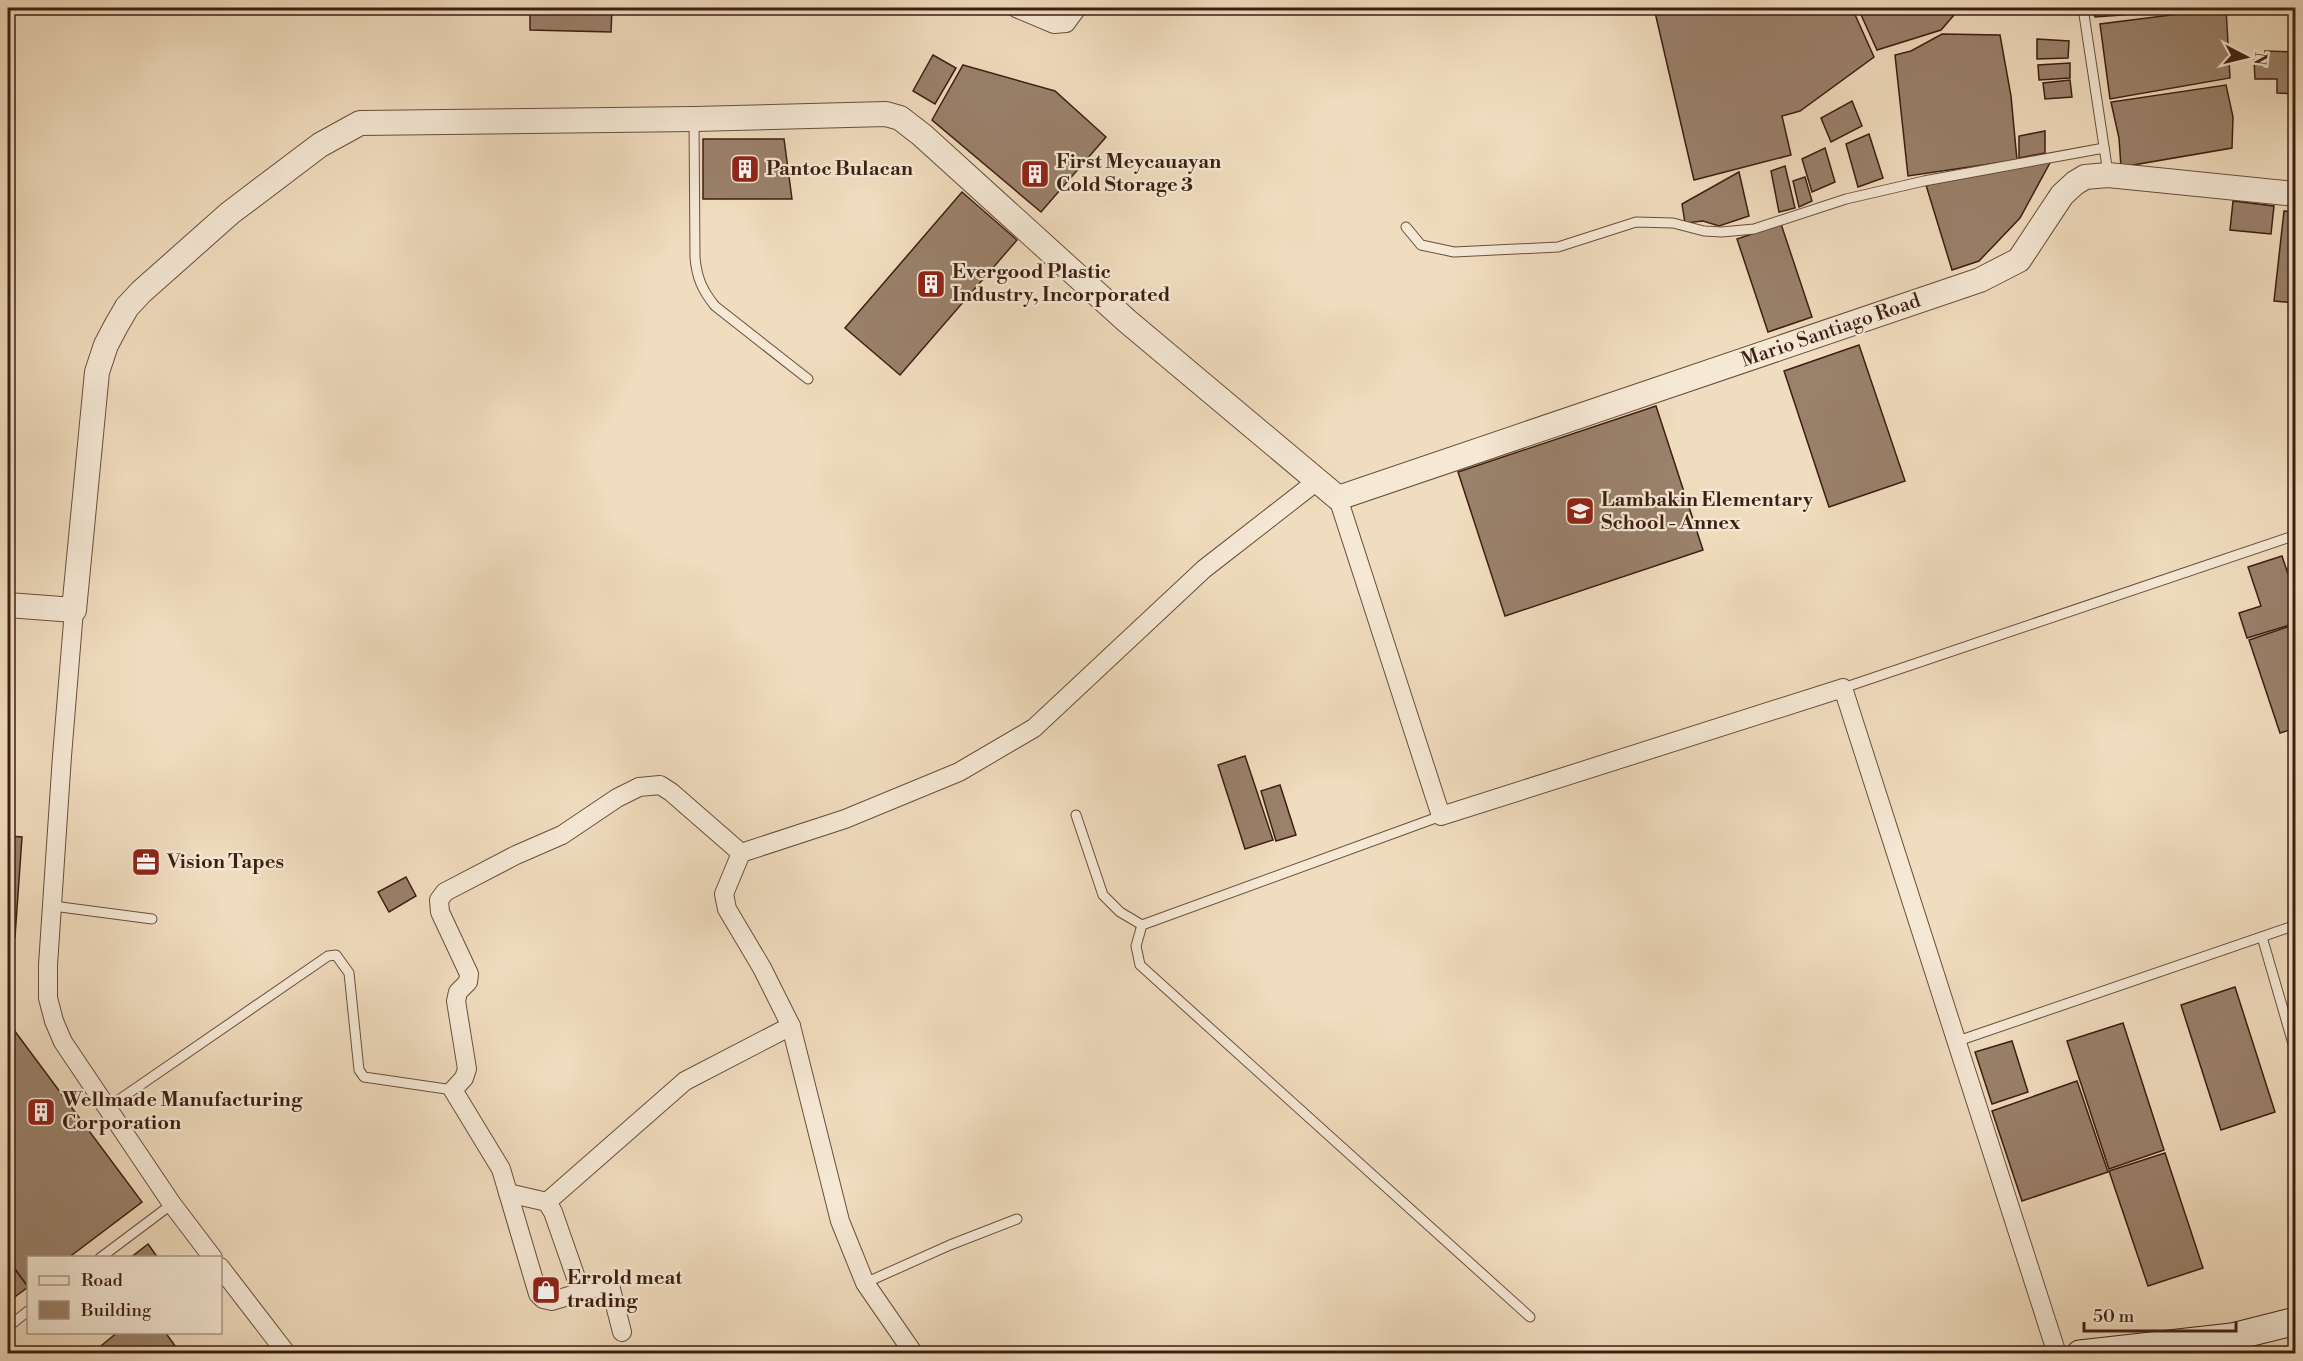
<svg xmlns="http://www.w3.org/2000/svg" width="2303" height="1361" viewBox="0 0 2303 1361" font-family="'Libre Bodoni',serif">
  <style>
    .building { fill: #9a816b; stroke: #3d1e11; stroke-width: 1.5 }
    .lines { fill: none; stroke-linecap: round; stroke-linejoin: round }
    .service-casing { stroke: #6a4e3c; stroke-width: 11 }
    .minor-casing { stroke: #6a4e3c; stroke-width: 20 }
    .tertiary-casing { stroke: #6a4e3c; stroke-width: 26 }
    .secondary-casing { stroke: #3d1e11; stroke-width: 29 }
    .service { stroke: #f5e8d5; stroke-width: 9 }
    .minor { stroke: #f5e8d5; stroke-width: 18 }
    .tertiary { stroke: #f5e8d5; stroke-width: 24 }
    .secondary { stroke: #f5e8d5; stroke-width: 27 }
    .labels { text-anchor: middle; dominant-baseline: central; stroke-width: 4.5; stroke-linejoin: round; paint-order: stroke }
    .poi-label { font-size: 20px; font-weight: bold; fill: #3d1e11; stroke: #f5e8d5; text-anchor: start }
    .street-label { font-size: 20px; fill: #3d1e11; stroke: #f5e8d5 }
  </style>
  <rect width="100%" height="100%" fill="#f0dcbe"/>
  <filter id="stains"><feTurbulence type="fractalNoise" baseFrequency=".00333" numOctaves="4"/><feColorMatrix values="0 0 0 0 .2 0 0 0 0 .09 0 0 0 0 .02 0 0 0 .5 -.17"/></filter>
  <radialGradient id="worn" r=".72"><stop offset=".6" stop-color="#630" stop-opacity="0"/><stop offset="1" stop-color="#630" stop-opacity=".3"/></radialGradient>
  <g class="building">
    <path d="M530 8H612L611 32 530 30Z"/>
    <path d="M1654 8H1852L1874 57 1800 111 1782 116 1791 155 1694 180Z"/>
    <path d="M1858 8H1960L1941 30 1877 50Z"/>
    <path d="M2093 8H2199L2191 10 2095 17Z"/>
    <path d="M2226 8 2230 78 2110 99 2100 24Z"/>
    <path d="M1942 34 2000 35 2011 96 2017 160 1908 176 1895 55 1911 51Z"/>
    <path d="M2037 39 2069 41 2068 58 2037 59Z"/>
    <path d="M2265 51 2296 52V94L2277 93V79H2255L2254 59 2265 60Z"/>
    <path d="M933 55 956 68 935 104 913 91Z"/>
    <path d="M2070 63V78L2039 80 2038 65Z"/>
    <path d="M963 65 1055 91 1106 137 1041 212 932 120Z"/>
    <path d="M2070 80 2072 97 2045 99 2043 83Z"/>
    <path d="M2226 85 2233 117 2232 148 2121 167 2119 138 2111 102Z"/>
    <path d="M1852 101 1862 126 1831 142 1821 118Z"/>
    <path d="M2045 131V153L2019 158V136Z"/>
    <path d="M1869 134 1883 178 1858 187 1846 144Z"/>
    <path d="M703 139H784L792 199H703Z"/>
    <path d="M1825 148 1835 182 1812 192 1802 159Z"/>
    <path d="M2051 161 2020 218 1979 261 1952 270 1926 185Z"/>
    <path d="M1785 166 1795 208 1779 212 1771 171Z"/>
    <path d="M1739 172 1749 216 1719 226 1703 221 1685 223 1682 204Z"/>
    <path d="M1805 177 1812 201 1799 207 1793 181Z"/>
    <path d="M962 192 1017 240 900 375 845 328Z"/>
    <path d="M2233 201 2274 206 2271 234 2230 230Z"/>
    <path d="M2284 211 2296 212V303L2274 301Z"/>
    <path d="M1781 224 1812 317 1768 332 1737 239Z"/>
    <path d="M1859 345 1905 481 1829 507 1784 371Z"/>
    <path d="M1656 406 1703 550 1505 616 1458 472Z"/>
    <path d="M2282 556 2296 598V623L2247 638 2239 613 2261 606 2248 567Z"/>
    <path d="M2296 565V591L2288 568Z"/>
    <path d="M2296 624V728L2280 733 2249 640Z"/>
    <path d="M1245 756 1273 840 1245 849 1218 765Z"/>
    <path d="M1280 785 1296 835 1276 841 1261 791Z"/>
    <path d="M8 836 22 837 15 937H8Z"/>
    <path d="M406 877 416 896 389 912 378 892Z"/>
    <path d="M2235 987 2275 1112 2221 1130 2181 1005Z"/>
    <path d="M8 1022 142 1202 68 1258H28V1287L8 1259Z"/>
    <path d="M2123 1023 2164 1150 2109 1169 2067 1041Z"/>
    <path d="M2012 1041 2028 1092 1992 1104 1975 1052Z"/>
    <path d="M2077 1081 2108 1172 2022 1201 1992 1111Z"/>
    <path d="M2165 1153 2203 1268 2148 1286 2109 1171Z"/>
    <path d="M148 1244 158 1258H130Z"/>
    <path d="M8 1260 28 1287 8 1302Z"/>
    <path d="M118 1332H165L181 1354H91Z"/>
    <path d="M21 1347 27 1354H13Z"/>
  </g>
  <g class="lines">
    <g class="service-casing">
      <g id="service">
        <path d="M2083 8 2108 173"/>
        <path d="M694 120 695 258C697 278 702 290 715 306L808 379"/>
        <path d="M1406 227 1421 245 1454 252 1558 247 1636 222 1673 223 1704 231 1722 232 1754 229 1846 199 1924 181 2104 148"/>
        <path d="M1843 688 2296 535"/>
        <path d="M1076 815 1103 895 1120 912 1142 925"/>
        <path d="M1441 816 1142 925 1136 946 1140 965 1530 1317"/>
        <path d="M53 906 152 919"/>
        <path d="M2262 937 2296 1054"/>
        <path d="M1955 1042 2296 925"/>
        <path d="M107 1108 328 956 336 955 349 973 359 1070 364 1077 453 1090"/>
        <path d="M100 1258 172 1204"/>
        <path d="M865 1283 950 1245 1017 1219"/>
        <path d="M8 1327 28 1311"/>
      </g>
    </g>
    <g class="minor-casing">
      <g id="minor">
        <path d="M1016 8 1054 24 1066 23 1077 8"/>
        <path d="M1338 498 1441 816 1843 688 2057 1354"/>
        <path d="M74 610 62 756 48 965V998L54 1021 63 1042 172 1204 213 1258"/>
        <path d="M508 1193 547 1202 553 1212 581 1292"/>
        <path d="M547 1202 685 1081 791 1026"/>
        <path d="M220 1267 287 1354"/>
        <path d="M622 1332 611 1289 605 1285 552 1301 543 1299 538 1294 501 1169 453 1090 464 1078 467 1069 456 1001 458 992 468 982 469 974 440 912 439 900 445 892 516 855 562 835 617 798 639 787 660 785 671 792 741 853"/>
        <path d="M914 1354 865 1283 840 1221 791 1026 762 968 727 909 724 894 741 853 845 819 959 772 1034 728 1204 569 1317 481"/>
      </g>
    </g>
    <g class="tertiary-casing">
      <path id="tertiary" d="M8 605 74 610 97 372 106 345 116 326 127 307 141 292 230 213 320 145 360 123 694 119 886 114 900 118 922 135 1127 321 1338 498 1980 280 2019 260 2062 195 2075 183 2085 177 2108 175 2296 194"/>
    </g>
    <g class="secondary-casing">
      <path id="secondary" d="M2080 1354 2232 1337 2296 1321"/>
    </g>
    <use href="#service" class="service"/>
    <use href="#minor" class="minor"/>
    <use href="#tertiary" class="tertiary"/>
    <use href="#secondary" class="secondary"/>
  </g>
  <defs>
    <g id="building-square" transform="scale(1.5)"><rect x="-9" y="-9" width="18" height="18" rx="4" fill="#8f2418" stroke="#f5e8d5"/><path d="M-4-6H4V6H1V3H-1V6H-4ZM-2.5-4.3h1.7v1.8h-1.7ZM.8-4.3h1.7v1.8H.8ZM-2.5-1h1.7V.8h-1.7ZM.8-1h1.7V.8H.8Z" fill="#fff"/></g>
    <g id="school-square" transform="scale(1.5)"><rect x="-9" y="-9" width="18" height="18" rx="4" fill="#8f2418" stroke="#f5e8d5"/><path d="M0-5L7-2L0 1L-7-2ZM-4 1L0 2.5L4 1V4Q0 6-4 4Z" fill="#fff"/></g>
    <g id="office-square" transform="scale(1.5)"><rect x="-9" y="-9" width="18" height="18" rx="4" fill="#8f2418" stroke="#f5e8d5"/><path d="M-6-3h4V-5.5h4V-3h4V5H-6ZM-1-4.5V-3h2v-1.5ZM-6 0V1H6V0Z" fill="#fff"/></g>
    <g id="shop-square" transform="scale(1.5)"><rect x="-9" y="-9" width="18" height="18" rx="4" fill="#8f2418" stroke="#f5e8d5"/><path d="M-5-2.5h2.3a2.7 3.5 0 0 1 5.4 0H5L5.5 6h-11ZM-1.5-2.5h3a1.5 2.3 0 0 0-3 0Z" fill="#fff"/></g>
  </defs>
  <g fill-rule="evenodd">
    <use href="#building-square" x="745" y="169"/>
    <use href="#building-square" x="1035" y="174"/>
    <use href="#building-square" x="931" y="284"/>
    <use href="#school-square" x="1580" y="511"/>
    <use href="#office-square" x="146" y="862"/>
    <use href="#building-square" x="41" y="1112"/>
    <use href="#shop-square" x="546" y="1290"/>
  </g>
  <g class="labels">
    <g class="poi-label">
      <text x="1056" y="162">First Meycauayan<tspan x="1056" dy="23">Cold Storage 3</tspan></text>
      <text x="766" y="169">Pantoc Bulacan</text>
      <text x="952" y="272">Evergood Plastic<tspan x="952" dy="23">Industry, Incorporated</tspan></text>
      <text x="1601" y="500">Lambakin Elementary<tspan x="1601" dy="23">School - Annex</tspan></text>
      <text x="167" y="862">Vision Tapes</text>
      <text x="62" y="1100">Wellmade Manufacturing<tspan x="62" dy="23">Corporation</tspan></text>
      <text x="567" y="1278">Errold meat<tspan x="567" dy="23">trading</tspan></text>
    </g>
    <g class="street-label">
      <text transform="translate(1831 331) rotate(-19)">Mario Santiago Road</text>
    </g>
  </g>
  <rect width="2303" height="1361" fill="none" stroke="#f0dcbe" stroke-width="30"/>
  <rect x="9" y="9" width="2285" height="1343" fill="none" stroke="#3d1e11" stroke-width="3"/>
  <rect x="15" y="15" width="2273" height="1331" fill="none" stroke="#3d1e11" stroke-width="1.5"/>
  <rect x="27" y="1256" width="195" height="78" fill="#f5e8d5" stroke="#ab9787" stroke-width="1.5"/>
  <rect x="39" y="1276" width="30" height="9" fill="#f5e8d5" stroke="#ab9787" stroke-width="1.5"/>
  <text x="81" y="1286" font-size="18" fill="#3d1e11">Road</text>
  <rect x="39" y="1301" width="30" height="18" fill="#9a816b" stroke="#ab9787" stroke-width="1.5"/>
  <text x="81" y="1316" font-size="18" fill="#3d1e11">Building</text>
  <g transform="translate(2246 57) rotate(97)" stroke="#f5e8d5" stroke-width="4.5" paint-order="stroke">
  <path d="M0-4.5L10 22L0 15L-10 22Z" fill="#3d1e11"/>
  <text y="-9" font-size="16" font-weight="bold" text-anchor="middle" fill="#3d1e11">N</text>
  </g>
  <path d="M2084 1322v9h152v-9" fill="none" stroke="#3d1e11" stroke-width="3"/>
  <text x="2093" y="1322" font-size="18" fill="#3d1e11" stroke="#f5e8d5" stroke-width="4.5" paint-order="stroke">50 m</text>
  <rect width="100%" height="100%" filter="url(#stains)"/>
  <rect width="100%" height="100%" fill="url(#worn)"/>
</svg>
